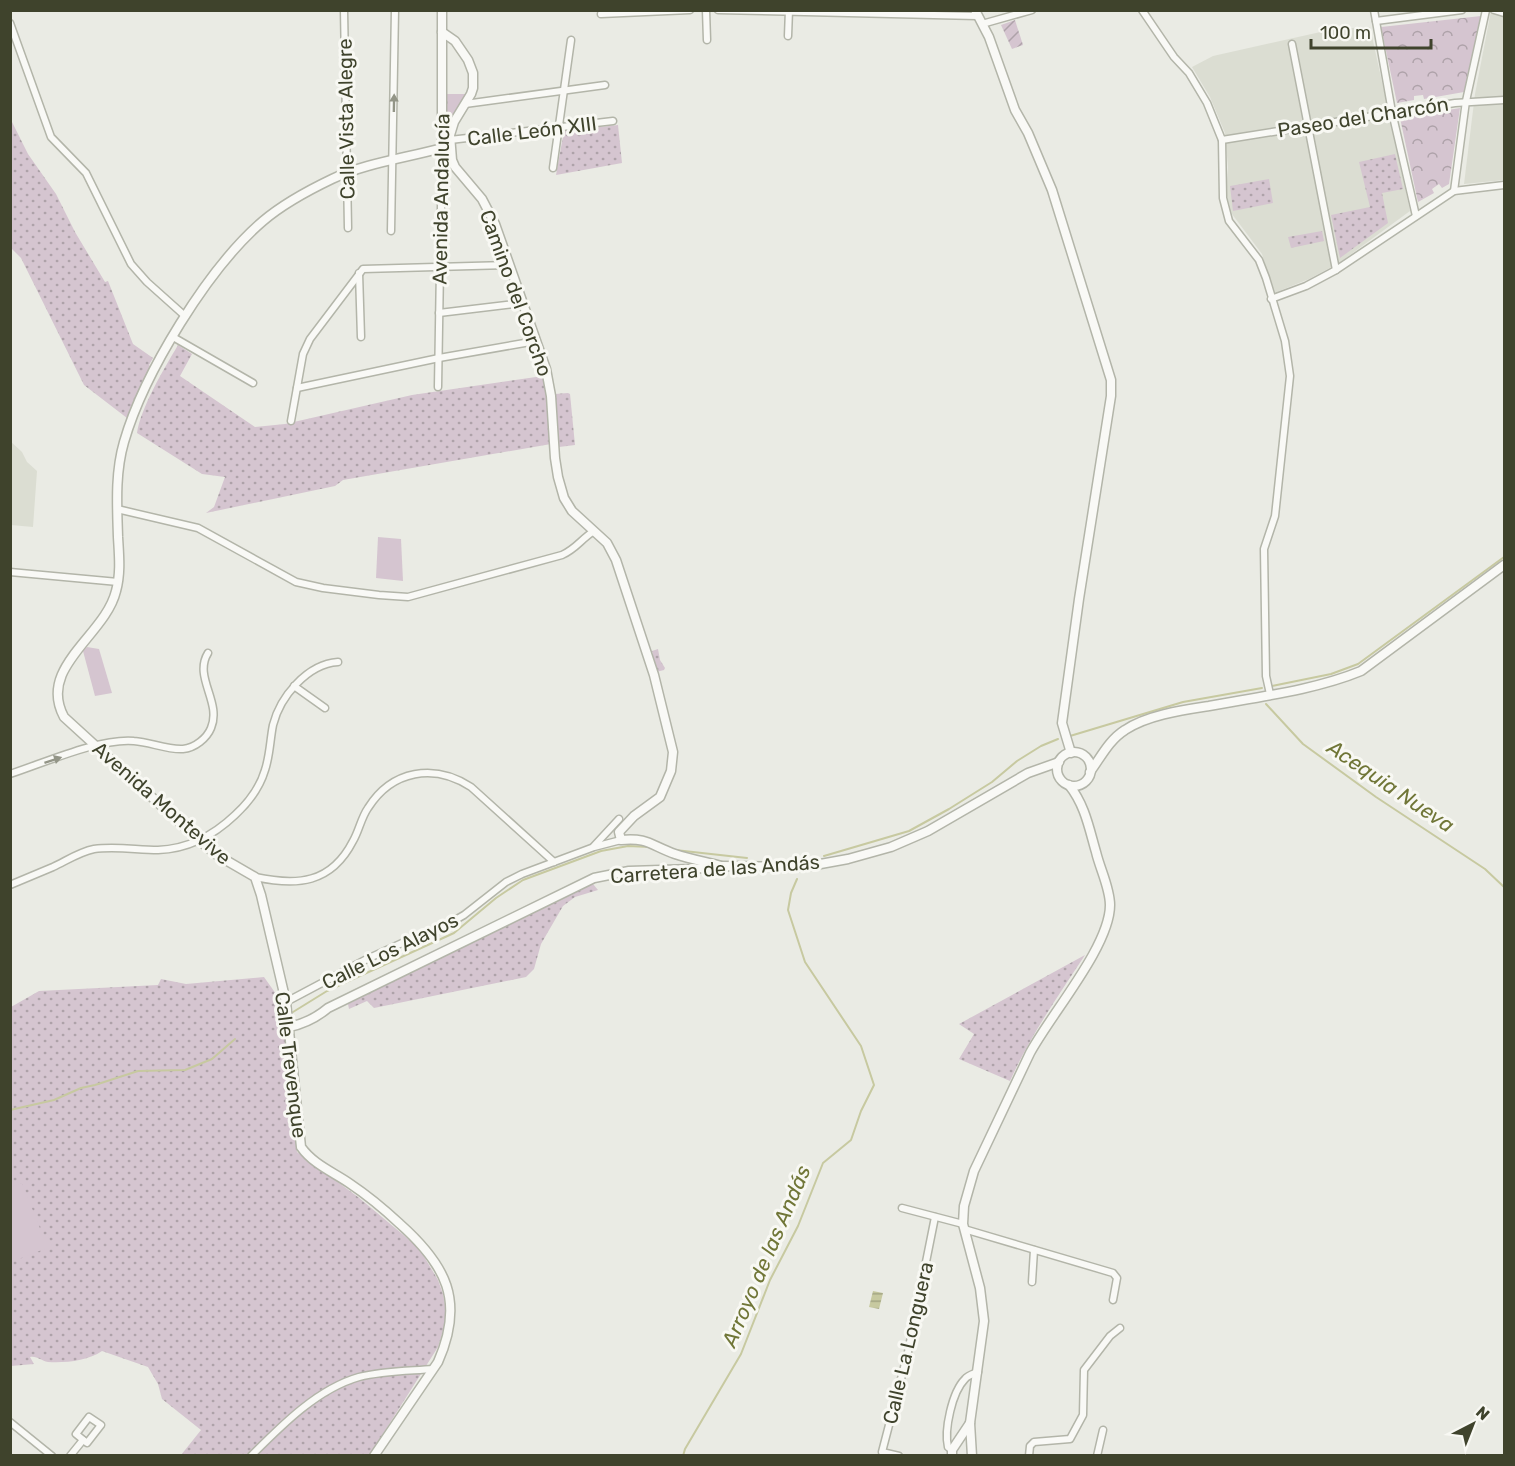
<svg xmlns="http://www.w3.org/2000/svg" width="1515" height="1466" viewBox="0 0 1515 1466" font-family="Rubik,sans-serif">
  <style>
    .built { fill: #dbddd2 }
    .grass { fill: url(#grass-dots) }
    .park { fill: url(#park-crowns) }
    .garden { fill: url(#garden-furrows) }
    .pitch { fill: #d5c5d0 }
    .water { fill: url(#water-rules) }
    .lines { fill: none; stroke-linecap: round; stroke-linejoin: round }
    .stream { stroke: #c7c9a0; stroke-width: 2 }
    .minor-casing { stroke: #b3b5a9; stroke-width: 9 }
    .tertiary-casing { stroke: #b3b5a9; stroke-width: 11 }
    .minor { stroke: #f9f9f6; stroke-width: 6 }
    .tertiary { stroke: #f9f9f6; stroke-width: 8 }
    .oneway { fill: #939587 }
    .labels { text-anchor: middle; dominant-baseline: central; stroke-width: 6; stroke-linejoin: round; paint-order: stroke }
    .street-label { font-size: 20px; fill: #3f432c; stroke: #f8f8f3 }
    .water-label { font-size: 21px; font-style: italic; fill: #707637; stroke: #f8f8f3 }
  </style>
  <defs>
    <pattern id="grass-dots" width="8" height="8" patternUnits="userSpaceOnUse" patternTransform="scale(1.5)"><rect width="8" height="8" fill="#d5c5d0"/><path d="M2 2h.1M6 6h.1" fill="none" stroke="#aea2a9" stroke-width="1.8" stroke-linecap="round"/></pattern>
    <pattern id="park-crowns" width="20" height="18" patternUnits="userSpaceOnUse" patternTransform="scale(1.5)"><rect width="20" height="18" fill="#d5c5d0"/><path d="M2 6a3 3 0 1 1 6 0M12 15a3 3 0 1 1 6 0" fill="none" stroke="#aea2a9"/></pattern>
    <pattern id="garden-furrows" width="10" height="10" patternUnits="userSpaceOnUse" patternTransform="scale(1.5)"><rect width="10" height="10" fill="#d5c5d0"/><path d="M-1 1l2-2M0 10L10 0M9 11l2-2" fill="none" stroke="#aea2a9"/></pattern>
    <pattern id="water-rules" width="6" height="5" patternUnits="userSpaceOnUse" patternTransform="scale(1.5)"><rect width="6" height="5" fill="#c7c9a0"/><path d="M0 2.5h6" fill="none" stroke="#a3a583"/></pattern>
  </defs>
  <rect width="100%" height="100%" fill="#eaebe4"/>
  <g class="built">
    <path d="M1491 11H1504V180L1464 184 1475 94Z"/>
    <path d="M1370 27 1410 211 1339 263 1309 279 1274 293 1262 254 1232 214 1226 192 1228 167 1225 133 1210 97 1192 67 1213 56 1334 29Z"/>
    <path d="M10 441 22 452 27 462 37 471 33 527 11 525Z"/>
  </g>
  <g class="grass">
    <path d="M10 118 28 154 56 194 75 232 105 282 108 281 133 344 153 358 149 365 152 368 127 418 84 385 21 258 11 248Z"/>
    <path d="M618 125 622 163 556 175 564 131Z"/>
    <path d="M1395 154 1403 189 1382 193 1388 223 1340 258 1331 215 1370 207 1359 162Z"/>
    <path d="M1269 179 1273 203 1233 211 1230 186Z"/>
    <path d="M1322 231 1324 241 1291 248 1288 237Z"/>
    <path d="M178 345 192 354 180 376 255 427 285 424 412 395 543 376 549 410 551 444 343 480 335 486 206 513 214 507 225 477 202 474 137 433C141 407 164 369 178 345Z"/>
    <path d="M568 393 570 394 575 445 559 447 555 394Z"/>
    <path d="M658 649 660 660 665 668 664 670 656 672 652 651Z"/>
    <path d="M593 884 598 890 575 897 563 906 541 944 534 969 526 977 374 1008 367 1001 349 1009 348 1004 575 891Z"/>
    <path d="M1085 955C1058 996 1030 1036 1010 1081L959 1059 974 1034 959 1024Z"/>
    <path d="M264 977 281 1001 297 1152 358 1197 419 1248 438 1280 443 1294 446 1310 445 1324 438 1347 369 1456 181 1455 201 1430 162 1399 158 1384 148 1367 102 1351C88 1361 65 1363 48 1362 41 1361 38 1356 30 1357L34 1364 11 1366V1007L39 991 158 985 161 979 186 984Z"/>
  </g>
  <g class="park">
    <path d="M1481 16 1464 92 1424 99 1423 95 1414 96V100L1397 103 1381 27Z"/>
    <path d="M442 94H471L454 122 450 147 442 148Z"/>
    <path d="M1460 108 1449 184 1442 188 1439 184 1432 189 1434 193 1418 202 1400 118Z"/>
  </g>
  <path class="garden" d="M1015 20 1023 45 1012 49 1001 25Z"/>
  <g class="pitch">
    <path d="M378 537 401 539 403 581 376 578Z"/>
    <path d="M87 647 99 649 112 693 95 696 83 651Z"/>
    <path d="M22 1183 43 1236 47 1234 52 1246 11 1262V1187Z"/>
  </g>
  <path class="water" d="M873 1291 883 1293 879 1309 869 1307Z"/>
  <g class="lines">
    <g class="stream">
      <path d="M1272 686 1331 674 1358 664 1504 557"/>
      <path d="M1266 704 1303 744 1376 797 1485 869 1504 887"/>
      <path d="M1070 736 1183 702 1262 688"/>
      <path d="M675 850 747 858"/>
      <path d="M824 856 909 831 949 809 992 782 1017 761 1041 746 1058 739"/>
      <path d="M293 1012 327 991 454 933 496 898 523 880 601 851 628 846 650 847"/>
      <path d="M10 1110 54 1100 81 1088 95 1085 138 1071 185 1070 212 1059 235 1039"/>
      <path d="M683 1456 685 1449 741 1354 770 1280 798 1226 823 1163 851 1140 861 1111 874 1085 861 1046 805 962 788 910 791 893 797 879"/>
    </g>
    <g class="minor-casing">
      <g id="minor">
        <path d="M344 10 348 228"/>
        <path d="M706 10 707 40"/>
        <path d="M718 10 977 16"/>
        <path d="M1142 10 1174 57 1189 73 1207 103 1222 140 1223 198 1229 221 1259 260 1266 278 1285 341 1290 376 1275 516 1264 549 1266 676 1270 694"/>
        <path d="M1374 10 1392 112 1416 216"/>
        <path d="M1494 10 1504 13"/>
        <path d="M601 14 690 10"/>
        <path d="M1376 21 1462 10"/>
        <path d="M10 23 51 137 86 173 131 264 147 282 185 316"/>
        <path d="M982 24 1032 10"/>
        <path d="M788 36 789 10"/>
        <path d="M1292 44 1336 270"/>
        <path d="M465 104 605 85"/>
        <path d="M450 140 613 121"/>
        <path d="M1222 140 1455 103 1504 100"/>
        <path d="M553 168 571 40"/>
        <path d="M1454 191 1466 101 1486 10"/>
        <path d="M391 231 395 10"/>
        <path d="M359 273 361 337"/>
        <path d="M1271 299 1306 286 1336 270 1454 191 1504 185"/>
        <path d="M439 313 522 303"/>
        <path d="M173 337 253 383"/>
        <path d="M438 387 442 148"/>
        <path d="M297 388 439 358 536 341"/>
        <path d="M291 421 303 354 310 339 363 269 508 265"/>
        <path d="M117 509 198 528 296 582 323 588 379 595 408 597 562 555C577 548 580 540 594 531"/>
        <path d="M10 572 118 582"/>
        <path d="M294 686 325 708"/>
        <path d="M10 774C44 763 99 738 134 741 150 742 167 750 183 749 195 748 207 738 211 728 222 702 193 677 208 653"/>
        <path d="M594 846 619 819"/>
        <path d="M255 877C297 886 331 884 353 841 359 831 361 818 368 808 392 770 434 763 471 787L554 862"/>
        <path d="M10 885C24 879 39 873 53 867 66 861 79 852 94 849 116 846 137 850 158 850 188 849 214 835 235 815 248 803 260 787 265 770 270 755 270 740 273 725 280 697 307 664 338 662"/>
        <path d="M286 1002 367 959 402 943 436 931 464 915 506 882 522 874 594 847 621 840"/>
        <path d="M902 1208 963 1224"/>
        <path d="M964 1229 1113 1273 1117 1278 1113 1300"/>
        <path d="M1032 1282 1034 1250"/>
        <path d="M89 1417 101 1425 87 1443 76 1434Z"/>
        <path d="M10 1422 52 1456"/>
        <path d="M952 1450 948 1447C944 1430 952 1392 965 1379 968 1375 973 1374 978 1372"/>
        <path d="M70 1456 83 1440"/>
        <path d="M251 1456C281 1426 317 1389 359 1377 383 1371 409 1371 433 1369"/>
        <path d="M899 1456 882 1452 908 1352 935 1217"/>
        <path d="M1029 1456 1030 1446 1034 1442 1070 1439 1083 1415 1084 1370 1110 1336 1120 1328"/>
        <path d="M1097 1456 1103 1430"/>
      </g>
    </g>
    <g class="tertiary-casing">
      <g id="tertiary">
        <path d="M975 10 989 37 1015 110 1028 133 1052 190 1111 380V396L1079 599 1062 723 1071 753"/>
        <path d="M442 32 455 41 468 60 473 73V88L471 94 454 122 450 135 452 160 455 167 482 199 495 224 546 369 551 396 555 458 558 477 564 498 572 511 607 543 616 560 654 675 673 752 671 771 660 797 634 816 619 832 621 840C647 837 652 846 675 854 690 859 706 862 721 866"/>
        <circle cx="1074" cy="769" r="17"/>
        <path d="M1090 772C1101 757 1109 740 1125 730 1147 715 1183 710 1209 706 1257 697 1315 690 1361 671L1504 565"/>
        <path d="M289 1027C304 1024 316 1018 328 1008L594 878 629 871 693 869 721 866 804 867 848 859 891 847 928 831 1028 773 1059 762"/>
        <path d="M374 1456 438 1362C465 1301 446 1265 400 1224 384 1209 367 1195 349 1183 333 1172 313 1164 301 1147L286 1002 261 895 255 877 217 855 200 841 64 717C37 667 105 636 116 591 121 573 119 555 118 537 117 505 115 473 124 442 144 373 208 268 263 221 283 204 309 190 332 179 366 163 406 158 442 148V10"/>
        <path d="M952 1456V1450L970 1423"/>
        <path d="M972 1456 970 1423 984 1321 980 1288 963 1224 964 1206 974 1171 1030 1053C1051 1014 1110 946 1110 905 1110 888 1100 869 1096 852 1089 828 1085 805 1069 785"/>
      </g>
    </g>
    <use href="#minor" class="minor"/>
    <use href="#tertiary" class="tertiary"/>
  </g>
  <defs><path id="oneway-solid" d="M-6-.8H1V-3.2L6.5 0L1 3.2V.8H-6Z" transform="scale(1.5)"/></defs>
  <g class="oneway">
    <use href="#oneway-solid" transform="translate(394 103) rotate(-89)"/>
    <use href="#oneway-solid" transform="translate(53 760) rotate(-18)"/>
  </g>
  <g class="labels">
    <g class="street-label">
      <text transform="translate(1363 117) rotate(-9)">Paseo del Charcón</text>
      <text transform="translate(346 119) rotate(-91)">Calle Vista Alegre</text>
      <text transform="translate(532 131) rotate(-7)">Calle León XIII</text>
      <text transform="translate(441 199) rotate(-89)">Avenida Andalucía</text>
      <text transform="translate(516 293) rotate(70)">Camino del Corcho</text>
      <text transform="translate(162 803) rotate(41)">Avenida Montevive</text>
      <text transform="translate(715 869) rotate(-4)">Carretera de las Andás</text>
      <text transform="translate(390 951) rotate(-26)">Calle Los Alayos</text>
      <text transform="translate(291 1065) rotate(83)">Calle Trevenque</text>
      <text transform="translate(908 1343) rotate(-77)">Calle La Longuera</text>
    </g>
    <g class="water-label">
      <text transform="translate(1391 786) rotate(34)">Acequia Nueva</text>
      <text transform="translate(766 1256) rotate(-67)">Arroyo de las Andás</text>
    </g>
  </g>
  <rect width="1515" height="1466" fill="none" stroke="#3f432c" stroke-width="24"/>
  <g transform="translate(1473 1424) rotate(42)" stroke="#f8f8f3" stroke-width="4.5" paint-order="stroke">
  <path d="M0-4.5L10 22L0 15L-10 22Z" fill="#3f432c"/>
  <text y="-9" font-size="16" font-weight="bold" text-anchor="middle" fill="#3f432c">N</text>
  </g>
  <path d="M1311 39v9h120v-9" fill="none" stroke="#3f432c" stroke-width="3"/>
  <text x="1320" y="39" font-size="18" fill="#3f432c" stroke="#f8f8f3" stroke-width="4.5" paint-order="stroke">100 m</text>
</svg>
